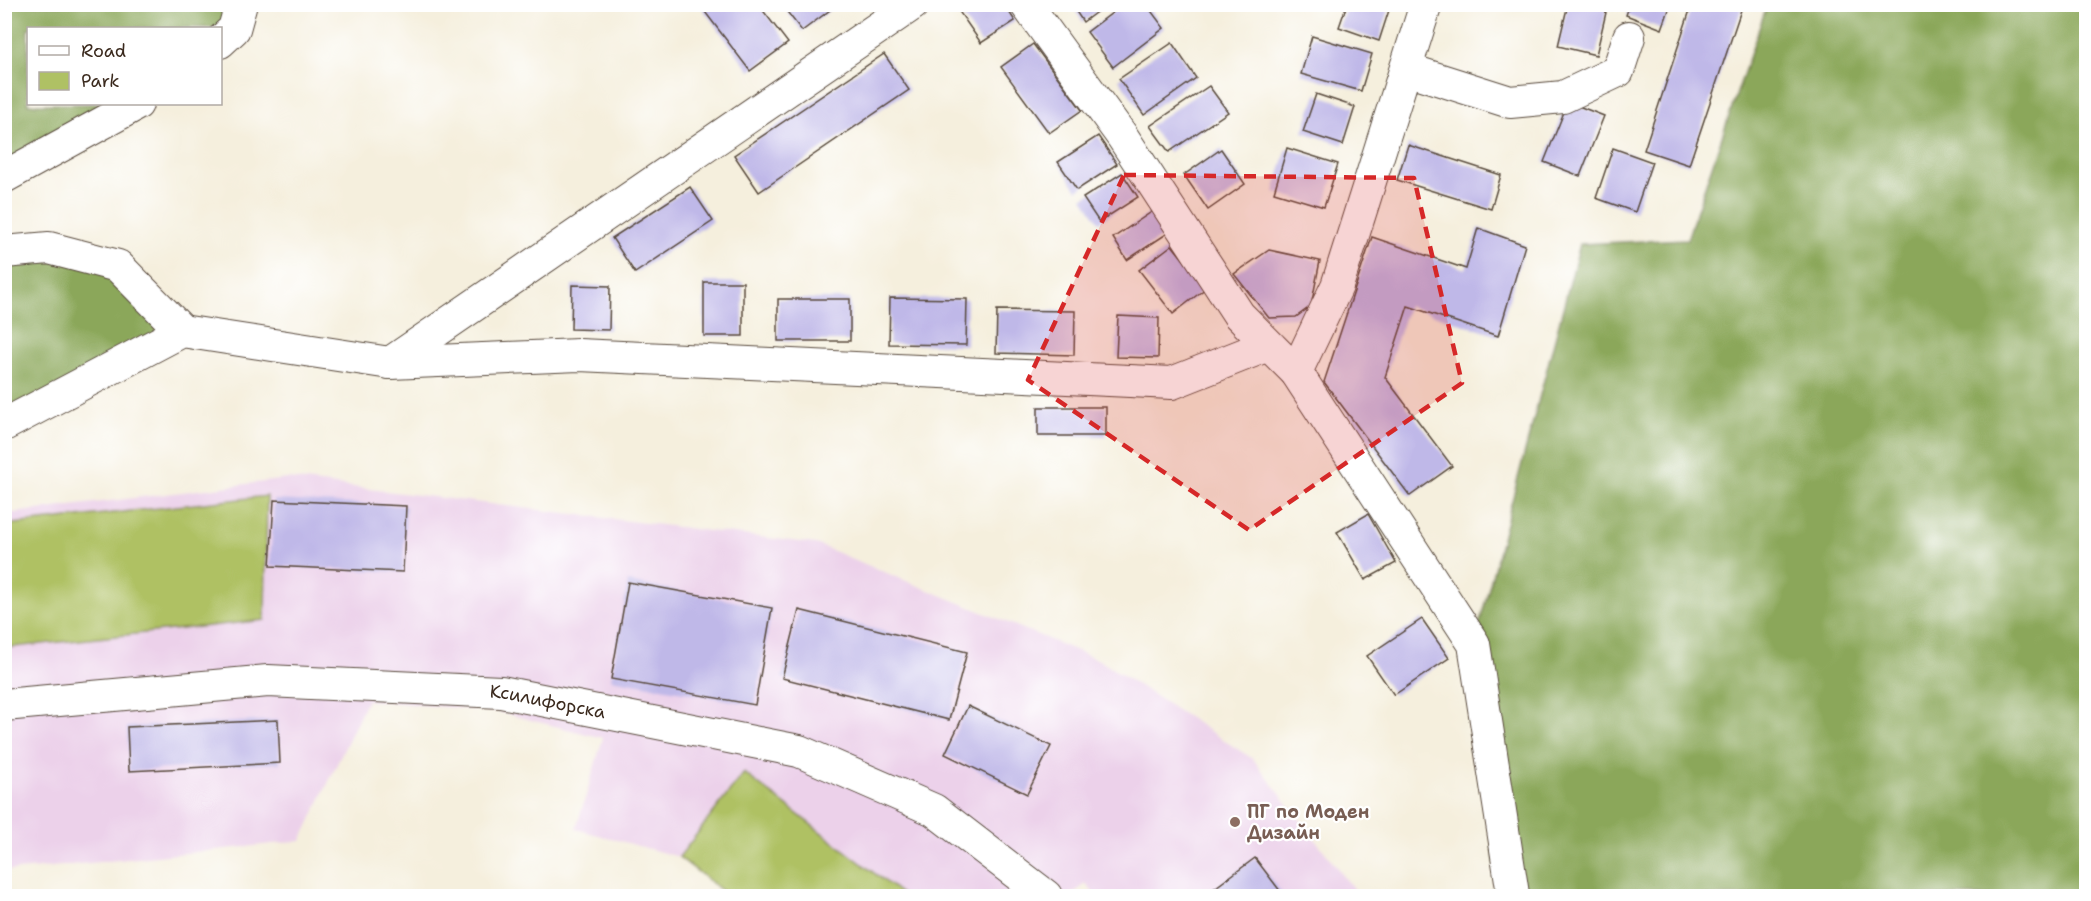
<svg xmlns="http://www.w3.org/2000/svg" width="2091" height="901" viewBox="0 0 2091 901" font-family="'Shantell Sans',sans-serif">
  <style>
    .built { fill: #ecd1ea }
    .green { fill: #afc164; stroke: #757641; stroke-width: 1.5 }
    .forest { fill: #8ba75a; stroke: #63683c; stroke-width: 1.5 }
    .building { fill: #bfb8e8 }
    .lines { fill: none; stroke-linecap: round; stroke-linejoin: round }
    .minor-casing { stroke: #57483b; stroke-width: 34 }
    .minor { stroke: #fff; stroke-width: 32 }
    .marked { fill: #d62828; fill-opacity: 0.2; stroke: #d62828; stroke-width: 4.5; stroke-dasharray: 12 8; stroke-linejoin: round }
    .education-dot { fill: #8d6e63; stroke: #fff; stroke-width: 2 }
    .labels { text-anchor: middle; dominant-baseline: central; stroke-width: 4.5; stroke-linejoin: round; paint-order: stroke }
    .street-label { font-size: 18px; fill: #3b2a1e; stroke: #fff }
    .education-label { font-size: 18px; font-weight: bold; fill: #785e54; stroke: #fff; text-anchor: start }
  </style>
  <rect width="100%" height="100%" fill="#fff"/>
  <filter id="ink" filterUnits="userSpaceOnUse"><feTurbulence type="fractalNoise" baseFrequency=".0167" numOctaves="2"/><feDisplacementMap in="SourceGraphic" scale="12" xChannelSelector="R" yChannelSelector="G"/><feConvolveMatrix kernelMatrix="1 2 1 2 8 2 1 2 1" color-interpolation-filters="sRGB"/></filter>
  <filter id="wash" filterUnits="userSpaceOnUse"><feTurbulence type="fractalNoise" baseFrequency=".008" numOctaves="4" result="noise"/><feDisplacementMap in="SourceGraphic" scale="24" xChannelSelector="R" yChannelSelector="G"/><feGaussianBlur stdDeviation="1.35" result="paint"/><feColorMatrix in="noise" values="0 0 0 0 0 0 0 0 0 0 0 0 0 0 0 0 0 1.4 0 .05"/><feComposite in="paint" operator="in"/></filter>
  <g filter="url(#wash)">
    <rect width="100%" height="100%" fill="#f5efdd"/>
    <path class="built" d="M288 479 816 544 1099 660 1253 759 1359 896H1096L1086 884 1069 896H729L679 857 576 829 603 738 498 712 367 700 301 841 42 868 5 871V514Z"/>
    <g class="green">
      <path d="M267 496 265 620 5 648V525Z"/>
      <path d="M744 773 904 896H729L679 857Z"/>
    </g>
    <g class="forest">
      <path d="M5 5H241L220 28H28V104H136L5 177Z"/>
      <path d="M1767 5H2086V896H1491L1496 876 1474 644 1580 244 1687 239Z"/>
      <path d="M5 252 118 266 182 331 5 425Z"/>
    </g>
    <g id="blocks">
      <g class="building">
        <path d="M699 4H758L788 43 750 71Z"/>
        <path d="M781 4H832L834 7 802 31Z"/>
        <path d="M966 4H1004L1015 21 981 43 958 10Z"/>
        <path d="M1071 4H1107L1083 22Z"/>
        <path d="M1124 4H1146L1164 28 1113 67 1087 32Z"/>
        <path d="M1347 4H1391L1379 41 1339 27Z"/>
        <path d="M1568 4H1608L1596 55 1558 46Z"/>
        <path d="M1630 4H1671L1662 29 1626 15Z"/>
        <path d="M1692 4H1743L1689 165 1644 150Z"/>
        <path d="M1312 36 1372 54 1361 91 1301 74Z"/>
        <path d="M1172 43 1196 78 1144 115 1119 79Z"/>
        <path d="M1033 44 1082 110 1049 133 1001 67Z"/>
        <path d="M884 54 909 90 759 192 734 155Z"/>
        <path d="M1209 86 1228 112 1169 152 1150 126Z"/>
        <path d="M1316 94 1355 107 1343 145 1303 132Z"/>
        <path d="M1568 102 1604 116 1580 176 1544 162Z"/>
        <path d="M1098 136 1117 164 1077 190 1058 162Z"/>
        <path d="M1408 145 1501 175 1491 209 1397 180Z"/>
        <path d="M1287 148 1338 164 1324 207 1274 192Z"/>
        <path d="M1613 148 1652 162 1635 212 1596 198Z"/>
        <path d="M1221 149 1245 184 1208 210 1184 175Z"/>
        <path d="M1122 173 1138 197 1099 222 1083 198Z"/>
        <path d="M690 187 713 221 635 273 612 238Z"/>
        <path d="M1153 211 1168 233 1127 260 1113 238Z"/>
        <path d="M1478 228 1525 245 1498 336 1408 306 1385 377 1452 466 1410 496 1324 382 1372 237 1466 269Z"/>
        <path d="M1172 245 1206 288 1173 314 1139 270Z"/>
        <path d="M1269 250 1320 261 1311 306 1296 317 1269 318 1234 274Z"/>
        <rect x="704" y="282" width="39" height="54"/>
        <path d="M572 285 610 286 609 330 571 329Z"/>
        <path d="M890 298 967 299 966 345 889 344Z"/>
        <rect x="778" y="299" width="72" height="42"/>
        <path d="M997 310 1075 311 1074 355 996 353Z"/>
        <path d="M1118 316 1159 318 1158 358 1116 357Z"/>
        <rect x="1038" y="407" width="68" height="29"/>
        <path d="M274 500 406 506 403 572 270 566Z"/>
        <path d="M1368 514 1396 563 1365 580 1337 532Z"/>
        <path d="M628 582 772 608 755 705 611 679Z"/>
        <path d="M799 610 967 652 949 720 782 678Z"/>
        <path d="M1422 619 1449 658 1394 695 1367 656Z"/>
        <path d="M968 706 1051 746 1027 794 945 754Z"/>
        <path d="M278 720 280 763 129 771 127 727Z"/>
        <path d="M1255 858 1284 896H1204Z"/>
      </g>
    </g>
  </g>
  <g filter="url(#ink)">
    <use href="#blocks" fill-opacity="0" stroke="#57483b" stroke-width="1.5"/>
    <g class="lines">
      <g class="minor-casing">
        <g id="minor">
          <path d="M1026 4 1122 136 1239 315 1296 372 1474 644 1513 894 1512 896"/>
          <path d="M220 42 234 29 241 4"/>
          <path d="M1406 69 1510 102 1563 97 1618 71 1629 37"/>
          <path d="M4 177 137 104"/>
          <path d="M4 252 49 248 118 266 182 331"/>
          <path d="M390 363 913 4"/>
          <path d="M1296 372 1337 286 1426 4"/>
          <path d="M4 425 182 331 390 363 579 355 1172 383 1268 345"/>
          <path id="s1" d="M4 705 268 681 501 692 799 751 934 810 1046 896"/>
        </g>
      </g>
      <use href="#minor" class="minor"/>
    </g>
  </g>
  <path class="marked" d="M1124 175 1414 178 1462 383 1249 530 1028 380Z"/>
  <circle class="education-dot" cx="1235" cy="822" r="6"/>
  <g class="labels">
    <g class="street-label">
      <text stroke="none"><textPath href="#s1" startOffset="546">Ксилифорска</textPath></text>
    </g>
    <g class="education-label">
      <text x="1247" y="812">ПГ по Моден<tspan x="1247" dy="21">Дизайн</tspan></text>
    </g>
  </g>
  <rect width="2091" height="901" fill="none" stroke="#fff" stroke-width="24"/>
  <rect x="27" y="27" width="195" height="78" fill="#ffffff" stroke="#b1aaa5" stroke-width="1.5"/>
  <rect x="39" y="46" width="30" height="9" fill="#ffffff" stroke="#b1aaa5" stroke-width="1.5"/>
  <text x="81" y="57" font-size="18" fill="#3b2a1e">Road</text>
  <rect x="39" y="72" width="30" height="18" fill="#afc164" stroke="#b1aaa5" stroke-width="1.5"/>
  <text x="81" y="87" font-size="18" fill="#3b2a1e">Park</text>
</svg>
